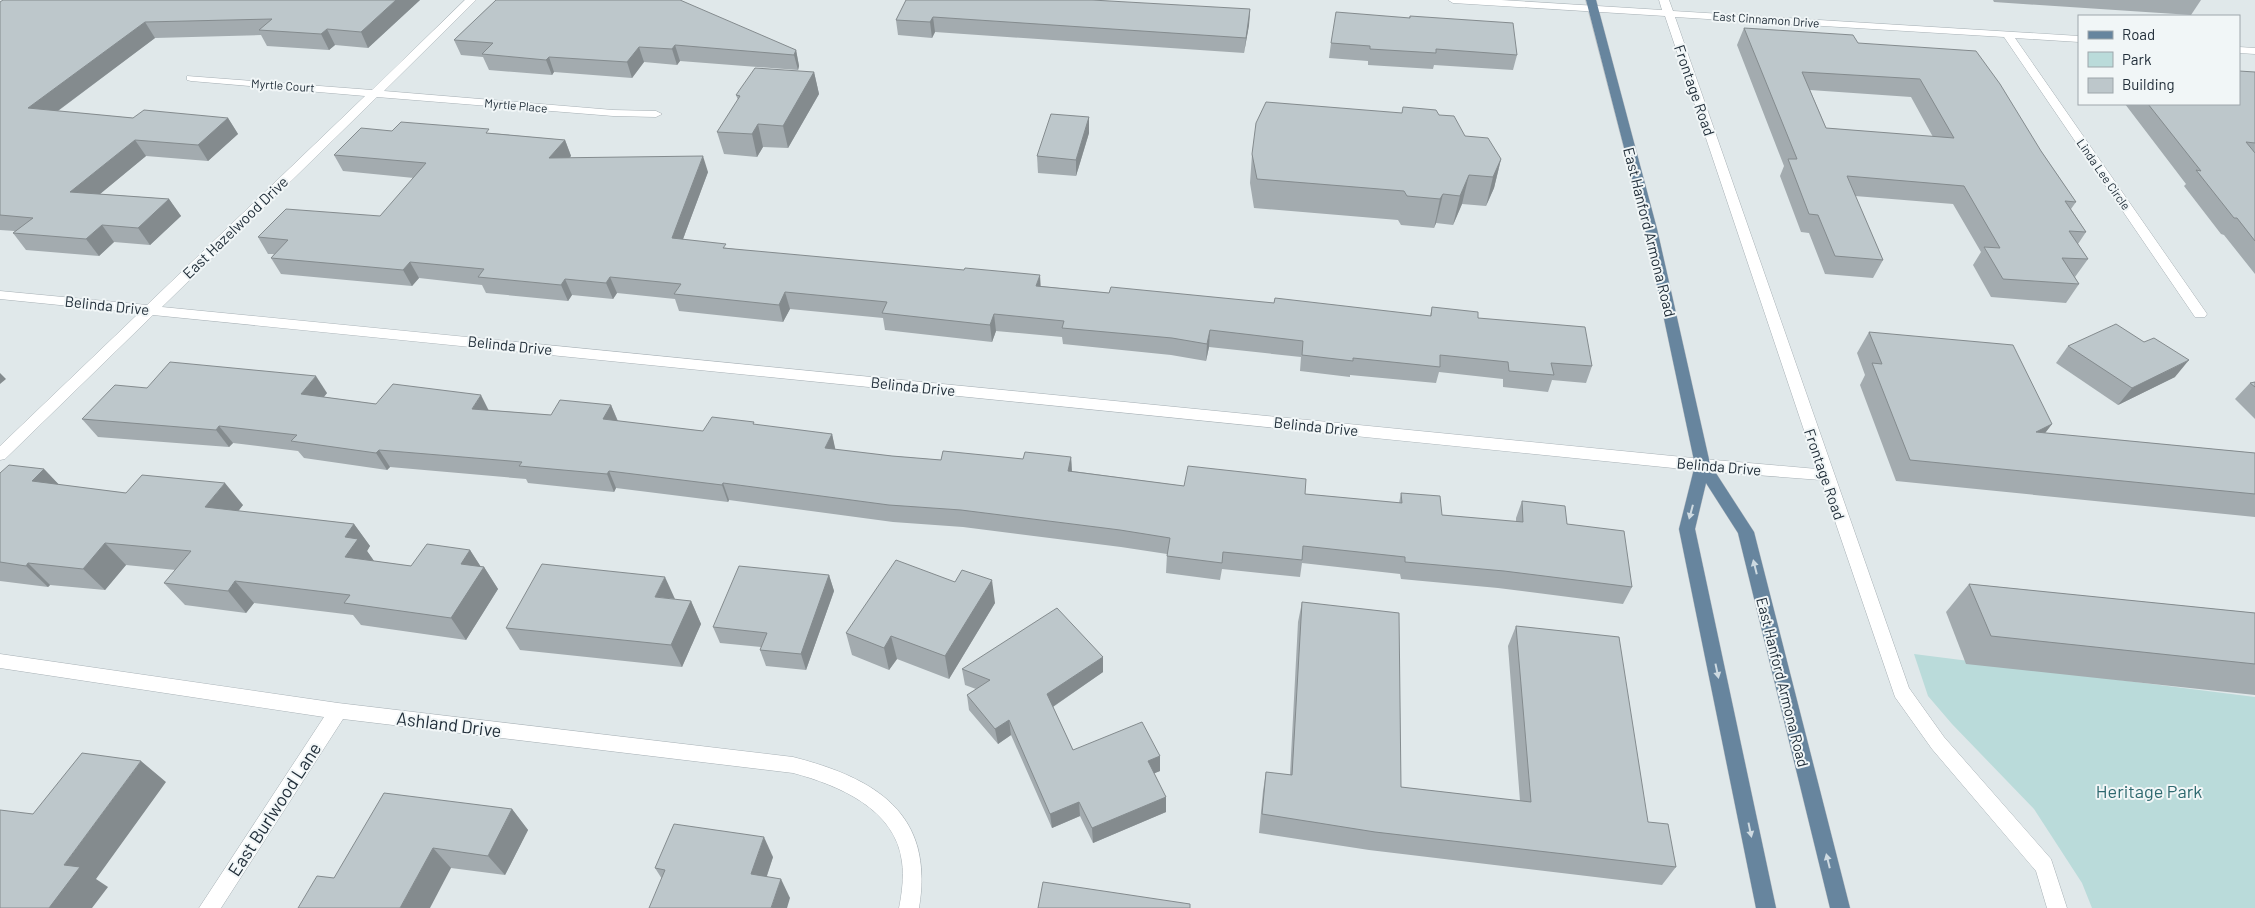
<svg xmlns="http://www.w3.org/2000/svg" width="2255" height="908" viewBox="0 0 2255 908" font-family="Barlow,sans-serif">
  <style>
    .green { fill: #badbda }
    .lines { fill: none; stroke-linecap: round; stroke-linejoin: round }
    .minor-casing { stroke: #a7b0b5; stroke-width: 1 }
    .major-casing { stroke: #c1c5c8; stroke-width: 1 }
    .minor { fill: #fff; fill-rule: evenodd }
    .major { fill: #67859e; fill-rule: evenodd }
    .wall { fill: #a3abaf; fill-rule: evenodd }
    .shaded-wall { fill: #848b8e }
    .building { fill: #bdc7cb; stroke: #848b8e; fill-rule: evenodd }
    .oneway { fill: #cedae1 }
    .labels { text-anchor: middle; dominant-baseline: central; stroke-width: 4; stroke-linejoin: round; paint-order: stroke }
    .far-street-label { font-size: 12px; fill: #222f3a; stroke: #f1f6f7 }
    .street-label { font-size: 15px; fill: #222f3a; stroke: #f1f6f7 }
    .near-street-label { font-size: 18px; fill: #222f3a; stroke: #f1f6f7 }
    .near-park-label { font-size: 18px; fill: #2e696f; stroke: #f1f6f7 }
  </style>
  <rect width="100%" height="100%" fill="#e0e8ea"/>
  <path class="green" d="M1914 654 2255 697V908H2092L2082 883 2034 809 1952 724 1928 696Z"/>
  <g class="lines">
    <g class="minor-casing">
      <g id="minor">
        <path d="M465 0H476L384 91 613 110 656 111 662 114 656 117 613 116 377 97 162 307 1703 459 1817 469 1665 16 1453 3 1448 0H1501L1662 10 1659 0H1669L1673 11 2079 36V42L2015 38 2205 311 2207 314 2205 317H2195L2004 37 1675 17 1909 688 1944 737 2051 859 2067 908H2047L2036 871 1932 749 1895 697 1821 480 1703 471 153 315 5 459 0 460V446L139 313 0 299V291L147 305 365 96 191 81 187 80V76L372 90Z"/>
        <path d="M2239 47 2255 48V54L2239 53Z"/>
        <path d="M0 654 338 703 793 757C875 778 935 813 919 908H899C902 893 904 877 902 862 896 809 838 785 793 773L343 719 221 908H199L324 717 0 668Z"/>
      </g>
    </g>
    <g class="major-casing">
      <path id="major" d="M1586 0H1596L1657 229 1710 464 1754 532 1850 908H1830L1738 533 1706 483 1695 529 1776 908H1756L1679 529 1695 465 1645 229Z"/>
    </g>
    <use href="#minor" class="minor"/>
    <use href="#major" class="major"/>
  </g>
  <g class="wall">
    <path d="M420 0 368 48 335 45 329 50 267 46 261 35 155 38 58 111 133 118H228L238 134 208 161 146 156 100 194 169 199 181 216 150 245 114 242 99 256 26 250 13 233 15 231 0 230V2Z"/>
    <path d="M496 0 796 50 799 66 798 70 680 61 677 65 644 62 632 78 554 72 552 75 489 70 483 57 461 55 454 40Z"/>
    <path d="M906 0 1250 9 1249 25 1244 53 935 32 932 38 898 35 896 20Z"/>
    <path d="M1993 0H2201L2191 15 1994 2Z"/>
    <path d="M1410 16 1517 55 1513 70 1434 65 1433 69 1368 65V61L1329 58 1331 43 1409 18Z"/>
    <path d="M1744 28 1858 43 2041 151 2076 202 2071 209 2086 232 2078 244 2088 259 2075 277 2079 284 2066 303 1991 297 1973 265 1981 252 1953 204 1855 196 1883 260 1873 278 1825 274 1809 233 1801 232 1780 176 1784 166 1737 45ZM1810 90 1911 97 1933 137 1826 128Z"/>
    <path d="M814 72 819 94 788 148 763 147 757 157 724 154 717 132 738 100 736 95Z"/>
    <path d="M2255 72V274L2224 235 2221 234 2184 186 2186 184 2125 104H2239Z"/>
    <path d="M1439 115 1465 136 1501 159 1494 188 1486 206 1462 204 1453 225 1436 223 1434 228 1401 225 1398 220 1254 208 1250 183 1252 154Z"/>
    <path d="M1089 117V133L1076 176 1038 173 1037 156Z"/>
    <path d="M392 131 490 133 565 140 571 156 569 158 708 172 683 239 727 248 1040 286 1109 293 1274 303 1430 316 1432 307 1478 318 1592 366 1586 383 1552 380 1548 392 1503 387V379L1439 372 1436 383 1350 375V377L1300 371 1301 357 1209 347 1206 361 1171 355 1063 344 1062 337 996 331 992 342 885 330 883 318 790 309 783 322 679 311 675 299 617 293 613 299 572 295 568 301 486 293 482 285 419 278 412 286 281 274 271 258 274 254H268L258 237 380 216 414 178 343 171 334 155Z"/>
    <path d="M1869 332 2052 424 2045 433 2255 453V517L1896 481 1860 385 1865 375 1857 353Z"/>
    <path d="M2068 346 2175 377 2118 405 2056 363Z"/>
    <path d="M2255 382V419L2235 399 2250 383Z"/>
    <path d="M147 388 327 393 324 397 376 404 489 410 551 415 611 405 618 421 703 431 755 425 832 434 835 450 892 456 941 460 1023 459 1071 457 1072 471 1184 486 1305 494 1399 503 1401 493 1442 515 1516 522V518L1522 501 1567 524 1632 587 1623 604 1498 588 1401 579 1400 574 1302 563 1300 577 1222 569 1220 580 1166 573 1167 554 1121 547 963 527 893 522 729 500 728 502 616 488 614 492 528 483 526 479 390 467 387 470 304 458 298 451 233 443 229 447 98 437 82 419Z"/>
    <path d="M44 469 59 485 126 493 243 505 238 511 354 524 370 546 367 551 374 561 411 566 470 550 480 566 484 567 498 589 466 640 361 625 353 615 254 603 246 613 185 605 164 583 176 570 126 565 105 590 50 585 48 587 0 581V473Z"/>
    <path d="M829 575 834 591 806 670 766 666 760 650 761 647 720 643 713 627Z"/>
    <path d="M955 582 995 603 949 679 897 659 889 670 852 655 846 633Z"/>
    <path d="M1969 584 2255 613V695L1966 664 1946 612Z"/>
    <path d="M675 600 691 601 701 624 682 667 520 650 506 628Z"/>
    <path d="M1302 602 1401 787 1520 801 1508 646 1516 626 1648 822 1676 867 1662 885 1369 850 1259 833 1263 791 1266 772 1290 775 1298 622Z"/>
    <path d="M1103 657V672L1053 707 1073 750 1160 756V771L1154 773 1166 797V812L1093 843 1080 816 1052 828 1011 735 998 744 969 710 967 695 976 689 965 685 962 669Z"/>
    <path d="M512 809 528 830 505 875 451 868 334 878Z"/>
    <path d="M773 857 767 876 790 898 662 879 655 868Z"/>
  </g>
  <g class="shaded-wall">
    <path d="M396 0H420L368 48 361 32Z"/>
    <path d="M1250 9 1249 25 1244 53 1246 38Z"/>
    <path d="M933 17 935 32 932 38 930 22Z"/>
    <path d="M145 22 155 38 40 124 28 108Z"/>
    <path d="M327 29 335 45 329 50 321 34Z"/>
    <path d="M675 45 680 61 677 65 672 49Z"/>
    <path d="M639 47 644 62 632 78 627 62Z"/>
    <path d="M796 50 799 66 798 70 794 55Z"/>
    <path d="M549 57 554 72 552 75 546 60Z"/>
    <path d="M814 72 819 94 788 148 783 126Z"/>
    <path d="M1089 117V133L1076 176V160Z"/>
    <path d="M228 118 238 134 208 161 198 145Z"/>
    <path d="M758 124 763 147 757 157 752 134Z"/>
    <path d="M135 140 146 156 83 208 70 192Z"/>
    <path d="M565 140 571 156 555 174 549 158Z"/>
    <path d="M703 156 708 172 677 255 672 238Z"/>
    <path d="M1501 159 1494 188 1486 206 1493 177Z"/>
    <path d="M1469 175 1462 204 1453 225 1460 196Z"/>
    <path d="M1443 194 1436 223 1434 228 1440 199Z"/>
    <path d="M169 199 181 216 150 245 138 228Z"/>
    <path d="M102 225 114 242 99 256 86 239Z"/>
    <path d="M410 262 419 278 412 286 403 270Z"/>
    <path d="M1040 275 1041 291 1036 286Z"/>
    <path d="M610 277 617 293 613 299 606 283Z"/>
    <path d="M565 279 572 295 568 301 561 285Z"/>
    <path d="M785 292 790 309 783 322 779 305Z"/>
    <path d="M994 314 996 331 992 342 990 325Z"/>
    <path d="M1210 330 1209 347 1206 361 1207 344Z"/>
    <path d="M2189 360 2175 377 2118 405 2132 388Z"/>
    <path d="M0 373 6 379 0 384Z"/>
    <path d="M316 376 327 393 312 411 301 394Z"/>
    <path d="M481 395 490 413 472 409Z"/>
    <path d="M611 405 618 422 603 419Z"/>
    <path d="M2052 424 2035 446 2036 432Z"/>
    <path d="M219 426 233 443 229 447 216 430Z"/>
    <path d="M832 434 836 452 825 448Z"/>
    <path d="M379 450 390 467 387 470 376 453Z"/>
    <path d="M1071 457 1072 474 1068 471Z"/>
    <path d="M44 469 65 491 32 481Z"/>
    <path d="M609 471 616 488 614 492 607 474Z"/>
    <path d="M225 483 243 505 224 529 205 507Z"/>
    <path d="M723 483 729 500 728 502 722 485Z"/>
    <path d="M354 524 370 546 367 551 374 561 345 557V537Z"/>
    <path d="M105 543 126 565 105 590 83 569Z"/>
    <path d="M470 550 483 570 484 567 498 589 466 640 451 618 461 564Z"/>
    <path d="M28 563 50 585 48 587 26 566Z"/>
    <path d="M829 575 834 591 806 670 801 654Z"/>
    <path d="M665 577 675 599 655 597Z"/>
    <path d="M992 580 995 603 949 679 945 656Z"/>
    <path d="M235 581 254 603 246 613 228 591Z"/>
    <path d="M691 601 701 624 682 667 671 645Z"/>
    <path d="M891 636 897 659 889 670 884 648Z"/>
    <path d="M1103 657V672L1048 710 1047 694Z"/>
    <path d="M1009 720 1011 735 998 744 995 729Z"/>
    <path d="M1160 756V771L1148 776V761Z"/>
    <path d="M141 761 166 782 96 879 108 887 92 908H49L64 865Z"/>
    <path d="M1166 797V812L1093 843 1092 828Z"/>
    <path d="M1079 802 1080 816 1052 828 1050 814Z"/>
    <path d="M512 809 528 830 505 875 488 856Z"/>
    <path d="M764 837 773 857 761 893 751 874Z"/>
    <path d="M433 848 451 868 430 908H400Z"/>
    <path d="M781 879 790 898 787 908H771Z"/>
  </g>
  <g class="building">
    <path d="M3 0H396L361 32 327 29 321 34 259 30 272 19 145 22 28 108 133 118 144 110 228 118 198 145 135 140 70 192 169 199 138 228 102 225 86 239 13 233 33 218 0 215V2Z"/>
    <path d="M496 0H680L796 50 794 55 675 45 672 49 639 47 627 62 549 57 546 60 482 54 493 43 454 40Z"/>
    <path d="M906 0H1092L1250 9 1246 38 933 17 930 22 896 20Z"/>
    <path d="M1336 12 1410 18V16L1513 23 1517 55 1436 49V53L1370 49V46L1331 43Z"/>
    <path d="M1744 28 1853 35 1858 43 1976 51 2000 84 2041 151 2076 202 2065 201 2086 232 2069 231 2088 259 2062 258 2079 284 2003 279 1984 247 2000 248 1964 186 1847 176 1883 260 1835 256 1818 215 1809 214 1788 159H1797ZM1802 72 1920 79 1954 138 1826 128Z"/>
    <path d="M755 68 814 72 783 126 758 124 752 134 717 132 740 96 736 95Z"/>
    <path d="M2239 71 2255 72V143L2246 142 2255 153V241L2237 218H2234L2196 170 2201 171 2148 104H2239Z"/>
    <path d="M1266 102 1402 113 1403 107 1436 110 1439 115 1454 116 1465 136 1488 138 1501 159 1493 177 1469 175 1460 196 1443 194 1440 199 1407 196 1404 191 1257 179 1252 154 1256 123Z"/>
    <path d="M1051 114 1089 117 1076 160 1037 156Z"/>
    <path d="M401 122 489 129 486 133 565 140 549 158 703 156 672 238 726 244 723 248 964 270 965 268 1040 275 1036 286 1109 293 1111 287 1274 303 1275 298 1431 316 1432 307 1478 312V318L1585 327 1592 366 1551 363 1554 375 1509 371 1508 362 1440 355V367L1353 358V361L1302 355 1303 341 1210 330 1207 344 1172 338 1062 328 1064 321 994 314 990 325 882 313 887 302 785 292 779 305 674 294 681 284 610 277 606 283 565 279 561 285 478 277 484 269 410 262 403 270 271 258 288 240 258 237 286 209 380 216 426 163 334 155 361 128 392 131Z"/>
    <path d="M2116 324 2144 342 2154 338 2189 360 2132 388 2068 346Z"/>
    <path d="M1869 332 2013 345 2052 424 2036 432 2255 453V494L1910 460 1872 363 1882 364Z"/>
    <path d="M170 362 316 376 301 394 376 404 393 384 481 395 472 409 551 415 560 400 611 405 603 419 703 431 712 417 754 422 753 424 832 434 825 448 892 456 941 460 943 451 1023 459 1025 452 1071 457 1068 471 1184 486 1188 466 1306 479 1305 494 1402 503 1401 493 1440 496 1442 515 1523 522 1522 501 1565 506 1567 524 1624 531 1632 587 1504 571 1405 562V557L1303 546 1302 560 1223 552 1222 563 1167 556 1170 538 1120 530 961 510 889 505 723 483 722 485 609 471 607 474 519 466 522 462 379 450 376 453 291 441 297 435 219 426 216 430 82 419 115 385 147 388Z"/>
    <path d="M2255 382V387L2250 383Z"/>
    <path d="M9 465 44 469 32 481 126 493 142 475 225 483 205 507 354 524 345 537 358 539 345 557 411 566 427 544 470 550 461 564 484 567 451 618 344 603 350 595 235 581 228 591 164 583 191 551 105 543 83 569 28 563 26 566 0 562V473Z"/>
    <path d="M896 560 955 582 962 570 992 580 945 656 891 636 884 648 846 633Z"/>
    <path d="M542 564 665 577 655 597 691 601 671 645 506 628Z"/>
    <path d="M739 566 829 575 801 654 760 650 767 633 713 627Z"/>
    <path d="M1969 584 2255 613V664L1991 636Z"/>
    <path d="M1302 602 1399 613 1401 787 1531 802 1516 626 1619 637 1648 822 1668 824 1676 867 1375 832 1262 814 1266 772 1292 775Z"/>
    <path d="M1057 608 1103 657 1047 694 1073 750 1142 722 1160 756 1148 761 1166 797 1092 828 1079 802 1050 814 1009 720 995 729 967 695 990 680 962 669Z"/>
    <path d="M82 753 141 761 64 865 80 867 49 908H0V810L33 814Z"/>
    <path d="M384 793 512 809 488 856 433 848 400 908H298L317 876 334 878Z"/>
    <path d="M674 824 764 837 751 874 781 879 771 908H649L665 870 655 868Z"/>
    <path d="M1043 882 1190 904V908H1038Z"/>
  </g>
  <defs><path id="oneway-solid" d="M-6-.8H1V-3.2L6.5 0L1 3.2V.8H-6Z" transform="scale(1.25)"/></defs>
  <g class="oneway">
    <use href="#oneway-solid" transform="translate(1691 512) rotate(105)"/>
    <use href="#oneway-solid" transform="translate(1755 567) rotate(-104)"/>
    <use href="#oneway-solid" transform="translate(1717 671) rotate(78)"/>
    <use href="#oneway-solid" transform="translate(1750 830) rotate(78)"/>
    <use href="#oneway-solid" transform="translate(1828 861) rotate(-104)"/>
  </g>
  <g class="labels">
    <g class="far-street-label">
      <text transform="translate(1766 19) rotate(4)">East Cinnamon Drive</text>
      <text transform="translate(283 85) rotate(4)">Myrtle Court</text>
      <text transform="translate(516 105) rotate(5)">Myrtle Place</text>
      <text transform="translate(2104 174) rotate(55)">Linda Lee Circle</text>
    </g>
    <g class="street-label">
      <text transform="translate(1695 90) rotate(71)">Frontage Road</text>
      <text transform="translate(235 227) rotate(-44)">East Hazelwood Drive</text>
      <text transform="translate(1650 232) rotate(76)">East Hanford Armona Road</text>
      <text transform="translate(107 305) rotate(6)">Belinda Drive</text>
      <text transform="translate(510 345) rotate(6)">Belinda Drive</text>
      <text transform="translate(913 386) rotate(6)">Belinda Drive</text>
      <text transform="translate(1316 426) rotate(6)">Belinda Drive</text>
      <text transform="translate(1719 466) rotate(5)">Belinda Drive</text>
      <text transform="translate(1825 474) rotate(71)">Frontage Road</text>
      <text transform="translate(1783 682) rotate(76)">East Hanford Armona Road</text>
    </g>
    <g class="near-street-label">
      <text transform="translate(449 724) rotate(7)">Ashland Drive</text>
      <text transform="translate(274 809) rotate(-57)">East Burlwood Lane</text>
    </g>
    <g class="near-park-label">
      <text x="2149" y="791">Heritage Park</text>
    </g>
  </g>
  <rect x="2078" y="15" width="162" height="90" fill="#f1f6f7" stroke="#9ea6ab"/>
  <rect x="2088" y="31" width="25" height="8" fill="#67859e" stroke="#9ea6ab"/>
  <text x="2122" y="40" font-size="15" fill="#222f3a">Road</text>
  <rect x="2088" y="52" width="25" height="15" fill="#badbda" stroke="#9ea6ab"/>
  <text x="2122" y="65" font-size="15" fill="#222f3a">Park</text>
  <rect x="2088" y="78" width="25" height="15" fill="#bdc7cb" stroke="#9ea6ab"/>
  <text x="2122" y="90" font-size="15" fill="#222f3a">Building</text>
</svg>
